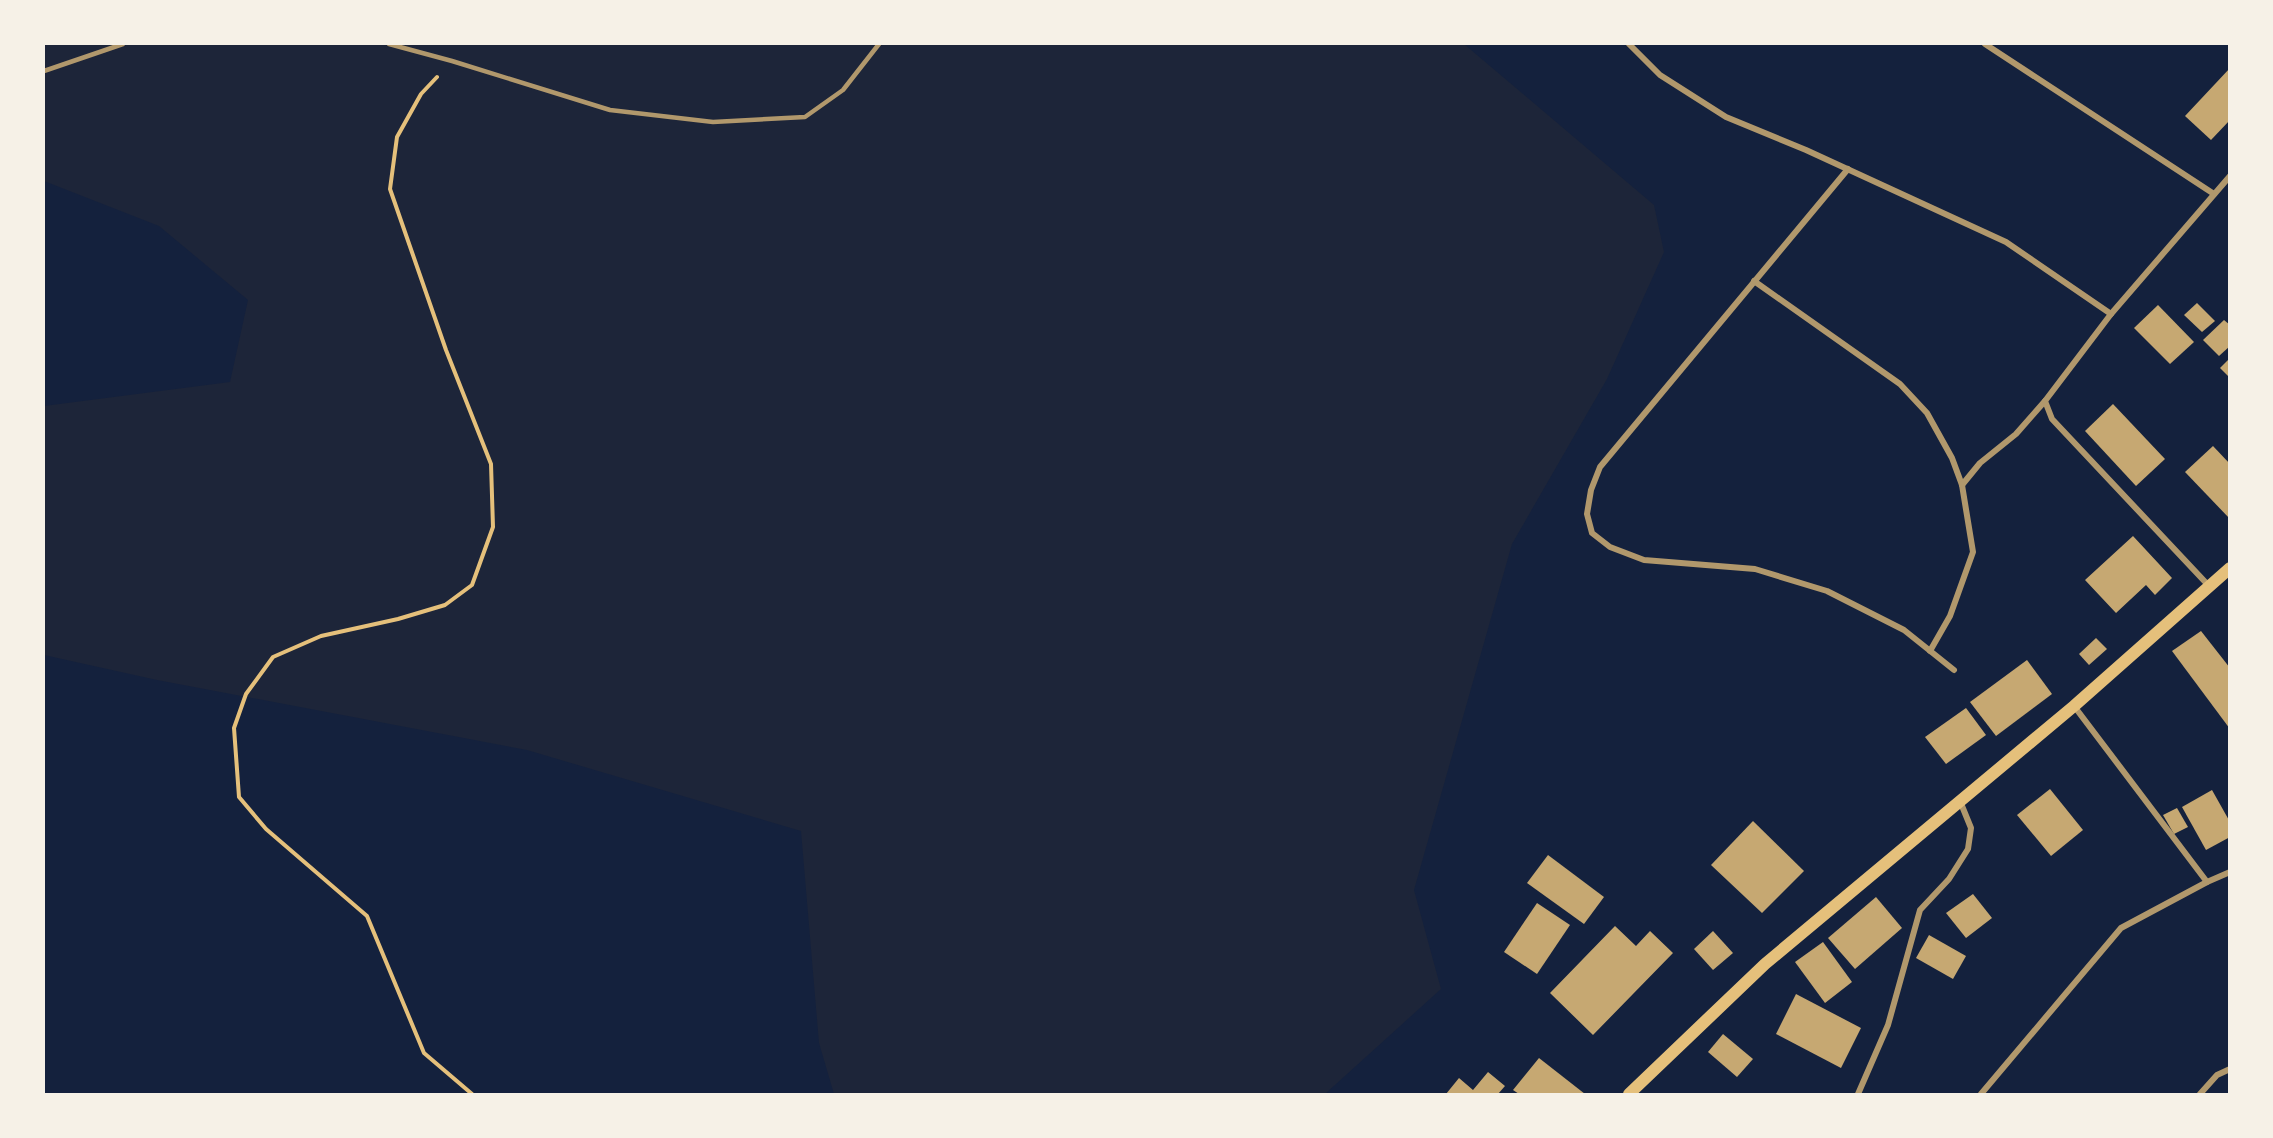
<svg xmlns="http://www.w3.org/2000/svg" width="2273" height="1138" viewBox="0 0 2273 1138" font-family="Raleway,sans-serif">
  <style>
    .green { fill: #1d2539 }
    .building { fill: #c6a872 }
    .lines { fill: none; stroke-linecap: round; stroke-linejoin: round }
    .path { stroke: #e5c07b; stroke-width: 4 }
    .service { stroke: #b1986c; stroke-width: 4.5 }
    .minor { stroke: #b1986c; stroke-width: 6 }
    .secondary { stroke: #e5c07b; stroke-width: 12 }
  </style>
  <rect width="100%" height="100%" fill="#14213d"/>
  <path class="green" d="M44 44H1464L1654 205 1664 252 1607 379 1512 544 1414 890 1441 989 1325 1094H834L819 1043 801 831 527 750 157 680 44 655V406L230 382 248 300 159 226 44 181Z"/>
  <g class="building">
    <path d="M2230 68V120L2211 140 2185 116Z"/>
    <path d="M2197 303 2215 321 2202 332 2184 315Z"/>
    <path d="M2158 305 2194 342 2170 364 2134 328Z"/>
    <path d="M2224 320 2230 325V346L2219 356 2203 340Z"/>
    <path d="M2230 358V378L2220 368Z"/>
    <path d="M2113 404 2165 459 2136 486 2085 431Z"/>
    <path d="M2213 446 2230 464V519L2185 472Z"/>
    <path d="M2133 536 2172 578 2155 595 2146 585 2116 613 2085 580Z"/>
    <path d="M2201 631 2230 668V729L2172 651Z"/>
    <path d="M2096 638 2107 649 2089 665 2079 654Z"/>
    <path d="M2027 660 2052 694 1996 736 1970 702Z"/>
    <path d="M1966 708 1986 735 1946 764 1925 737Z"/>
    <path d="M2050 789 2083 830 2051 856 2017 815Z"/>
    <path d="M2212 790 2230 822V837L2206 850 2182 807Z"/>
    <path d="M2177 808 2188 827 2174 834 2163 815Z"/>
    <path d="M1753 821 1804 871 1762 913 1711 865Z"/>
    <path d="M1548 855 1604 897 1584 924 1527 883Z"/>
    <path d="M1973 894 1992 918 1966 938 1946 913Z"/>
    <path d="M1876 897 1902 928 1855 969 1828 938Z"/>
    <path d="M1537 903 1570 925 1537 974 1504 952Z"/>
    <path d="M1615 926 1636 946 1650 931 1673 953 1593 1035 1550 993Z"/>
    <path d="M1713 931 1733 953 1713 970 1694 949Z"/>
    <path d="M1929 935 1966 956 1953 979 1916 958Z"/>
    <path d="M1823 942 1852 982 1825 1003 1795 962Z"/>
    <path d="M1796 994 1861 1028 1841 1068 1776 1034Z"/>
    <path d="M1723 1034 1753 1059 1737 1077 1708 1052Z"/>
    <path d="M1539 1058 1585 1094H1519L1513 1090Z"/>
    <path d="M1488 1072 1505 1086 1498 1094H1446L1459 1078 1473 1090Z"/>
  </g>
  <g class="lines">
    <path class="path" d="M437 77 421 94 397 137 390 189 446 350 491 464 493 527 472 585 445 605 398 619 321 636 273 657 246 694 234 728 239 797 266 829 367 916 424 1053 472 1094"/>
    <g class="service">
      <path d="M389 44 452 61 610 110 713 122 805 117 843 90 879 44"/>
      <path d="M44 71 123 44"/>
    </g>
    <g class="minor">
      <path d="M1629 44 1660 75 1726 117 1806 150 2006 242 2111 314"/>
      <path d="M1985 44 2214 194"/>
      <path d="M1848 169 1600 467 1591 490 1587 514 1592 533 1610 547 1644 560 1755 569 1827 591 1904 630 1954 670"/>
      <path d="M1754 281 1900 384 1927 413 1952 458 1962 485 1973 552 1950 616 1930 651"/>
      <path d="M1962 485 1980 463 2016 434 2045 401"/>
      <path d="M2209 586 2052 419 2045 401 2111 314 2230 176"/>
      <path d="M2074 706 2207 882"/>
      <path d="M1858 1094 1888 1025 1920 910 1949 879 1968 849 1971 828 1960 801"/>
      <path d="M1981 1094 2121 928 2207 882 2230 872"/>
      <path d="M2200 1094 2217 1075 2230 1069"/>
    </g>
    <path class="secondary" d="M1629 1094 1765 964 2074 706 2230 568"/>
  </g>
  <rect width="2273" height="1138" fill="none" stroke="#f6f1e7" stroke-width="90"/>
</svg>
